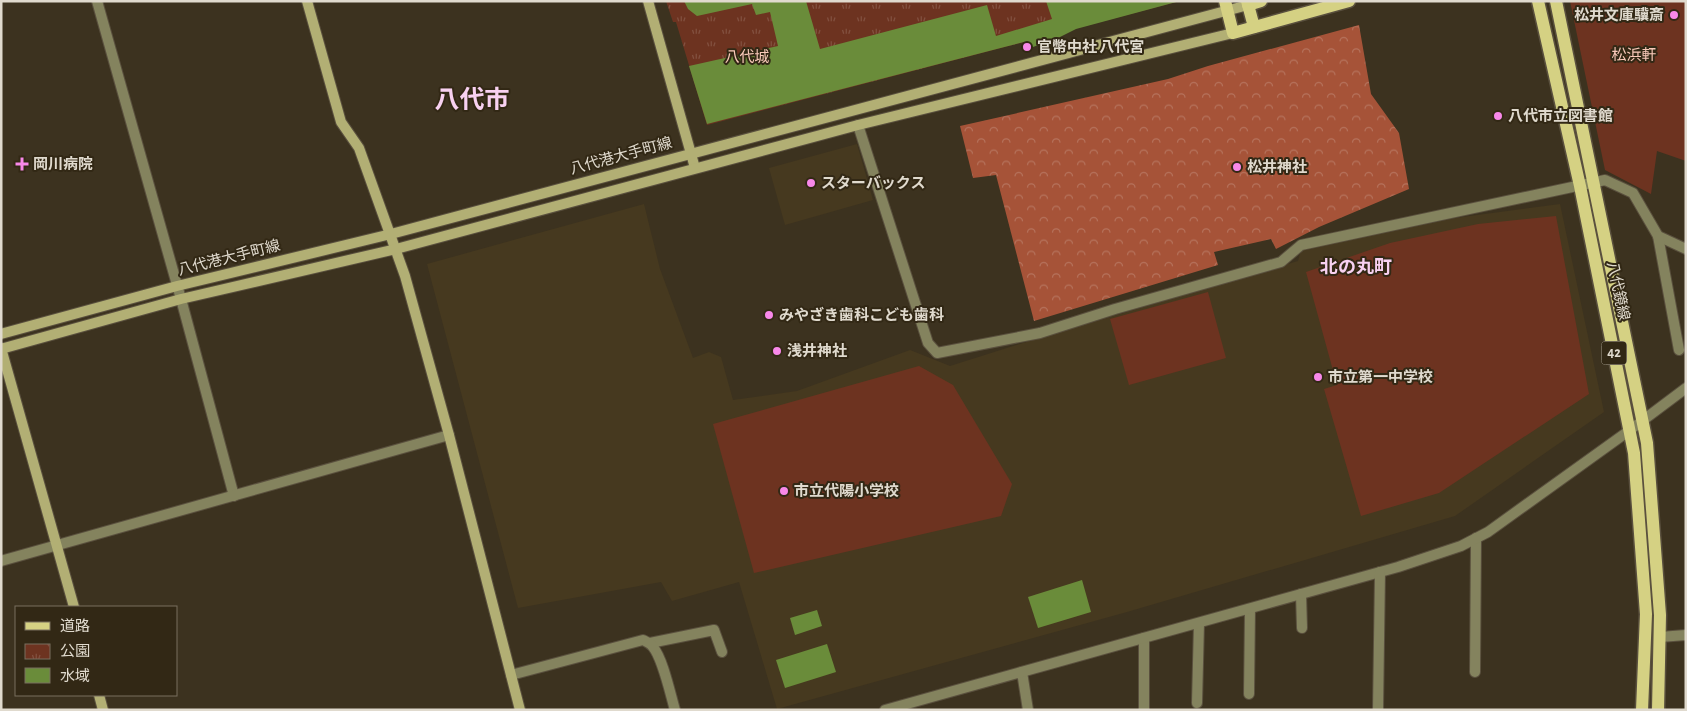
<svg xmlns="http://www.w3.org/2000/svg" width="1687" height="711" viewBox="0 0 1687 711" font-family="'Alegreya Sans','Noto Sans JP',sans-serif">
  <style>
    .built { fill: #46391f }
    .green { fill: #6d3320 }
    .forest { fill: url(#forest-crowns) }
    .park { fill: url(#park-tufts) }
    .water { fill: #6a8c3a }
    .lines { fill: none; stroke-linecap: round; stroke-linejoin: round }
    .street-casing { stroke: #5a503e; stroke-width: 12 }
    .secondary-casing { stroke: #5a503e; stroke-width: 12 }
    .primary-casing { stroke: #5a503e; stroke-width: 15 }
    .street { stroke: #84835e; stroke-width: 10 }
    .secondary { stroke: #b2af74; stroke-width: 10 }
    .primary { stroke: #d5d183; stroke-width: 12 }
    .poi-dot { fill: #f888e9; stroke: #322815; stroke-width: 2 }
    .labels { text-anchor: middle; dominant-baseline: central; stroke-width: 4; stroke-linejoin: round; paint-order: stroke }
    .shield { fill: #322815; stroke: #aca596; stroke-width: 1 }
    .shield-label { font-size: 14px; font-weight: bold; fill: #e0dace }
    .poi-label { font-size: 15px; font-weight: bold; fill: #e0dace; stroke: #322815; text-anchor: start }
    .park-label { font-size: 15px; fill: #facaba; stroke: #322815 }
    .street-label { font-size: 15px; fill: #e0dace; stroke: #322815 }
    .quarter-label { font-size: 18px; font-weight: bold; fill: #f8d1f1; stroke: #322815 }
    .town-label { font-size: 25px; font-weight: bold; fill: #f8d1f1; stroke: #322815 }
  </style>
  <defs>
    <pattern id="forest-crowns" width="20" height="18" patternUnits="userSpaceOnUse" patternTransform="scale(1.25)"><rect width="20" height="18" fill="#a65338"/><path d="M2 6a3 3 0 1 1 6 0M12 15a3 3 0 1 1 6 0" fill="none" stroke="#b6735d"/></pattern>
    <pattern id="park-tufts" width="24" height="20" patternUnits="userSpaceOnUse" patternTransform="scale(1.25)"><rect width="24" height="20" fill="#6d3320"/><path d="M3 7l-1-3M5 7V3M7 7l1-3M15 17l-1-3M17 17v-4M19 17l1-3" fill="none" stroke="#82503f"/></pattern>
  </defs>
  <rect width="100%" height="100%" fill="#3c321f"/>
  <g class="built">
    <path d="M857 144 873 200 785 225 769 168Z"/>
    <path d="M644 204 660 269 693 358 709 352 721 357 733 400 797 391 910 350 950 366 1026 342 1298 261 1301 250 1455 218 1560 204 1604 412 1455 516 1127 612 777 709 739 582 672 601 661 582 518 608 427 264Z"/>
  </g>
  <g class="green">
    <path d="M1570 1H1686V161L1657 151 1651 194 1605 170Z"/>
    <path d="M1556 216 1589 394 1439 493 1361 516 1324 389 1337 385 1306 272 1390 243 1478 224Z"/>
    <path d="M1208 292 1226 358 1129 385 1110 319Z"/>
    <path d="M919 366 953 385 1012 484 1001 516 754 573 713 424Z"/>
  </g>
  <path class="forest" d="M1359 25 1371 94 1399 133 1409 189 1319 227 1276 249 1271 239 1214 252 1218 265 1034 321 996 175 973 178 960 126 1168 79 1208 66Z"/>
  <path class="park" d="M666 1H1180L707 125 676 22H673Z"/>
  <g class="water">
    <path d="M684 1H806L820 49 987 5 996 36 1052 19 1046 1H1180L1076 29 1058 38 1033 47 1024 42 707 124 689 66 778 46 770 12 756 15 752 4 697 16 688 9Z"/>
    <path d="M1082 580 1091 612 1038 628 1028 597Z"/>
    <path d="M817 610 822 626 795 635 790 618Z"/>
    <path d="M827 644 836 672 785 688 776 660Z"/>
  </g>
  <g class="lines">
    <g class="street-casing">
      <g id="street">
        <path d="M97 1 181 299 234 496"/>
        <path d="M858 125 928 343 937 353 1040 333 1115 309 1281 262 1301 245 1605 180 1633 193 1658 236 1686 249"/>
        <path d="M1658 236 1679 350"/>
        <path d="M1 561 449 435"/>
        <path d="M1301 594 1302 628"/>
        <path d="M1660 637 1686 635"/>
        <path d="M1144 638V710"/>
        <path d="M650 643 714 630 722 652"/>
        <path d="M1022 672 1028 710"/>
        <path d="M1475 672 1476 538"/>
        <path d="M511 675 643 640C647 642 650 643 653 647 663 659 670 693 675 710"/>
        <path d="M1249 694 1250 609"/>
        <path d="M1197 703 1199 623"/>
        <path d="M885 710 1398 567 1461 546 1488 532 1630 430 1686 388"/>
        <path d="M1378 710 1380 572"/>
      </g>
    </g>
    <g class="secondary-casing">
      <g id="secondary">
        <path d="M307 1 341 122 359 148 405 276 449 435 520 710"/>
        <path d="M648 1 695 168"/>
        <path d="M1 334 177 286 391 234 1248 5"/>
        <path d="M1 348 74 607"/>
        <path d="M1 349 181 299 396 249 858 125 1233 33"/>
        <path d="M99 695 103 710"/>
      </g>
    </g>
    <g class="primary-casing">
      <g id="primary">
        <path d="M1225 1 1233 33 1349 1"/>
        <path d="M1247 1 1254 27"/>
        <path d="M1538 1 1580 186 1634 453 1646 614 1642 710"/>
        <path d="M1556 1 1647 443 1660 615 1658 710"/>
        <path d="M1248 5 1261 1"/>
      </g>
    </g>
    <use href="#street" class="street"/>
    <use href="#secondary" class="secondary"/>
    <use href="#primary" class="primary"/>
  </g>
  <g class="poi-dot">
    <circle cx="1674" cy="15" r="5"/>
    <circle cx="1027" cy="47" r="5"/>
    <circle cx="1498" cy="116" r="5"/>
    <path d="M19.5 156.5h5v5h5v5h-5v5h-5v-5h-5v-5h5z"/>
    <circle cx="1237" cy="167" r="5"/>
    <circle cx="811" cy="183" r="5"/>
    <circle cx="769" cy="315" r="5"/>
    <circle cx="777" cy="351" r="5"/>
    <circle cx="1318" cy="377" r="5"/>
    <circle cx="784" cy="491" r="5"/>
  </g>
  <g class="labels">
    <rect class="shield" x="1601.5" y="341.5" width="25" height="23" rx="4"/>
    <g class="shield-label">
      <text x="1614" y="353">42</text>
    </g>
    <g class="poi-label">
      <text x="1664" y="15" text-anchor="end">松井文庫驥斎</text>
      <text x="1037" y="47">官幣中社 八代宮</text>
      <text x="1508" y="116">八代市立図書館</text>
      <text x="33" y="164">岡川病院</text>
      <text x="1247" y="167">松井神社</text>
      <text x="821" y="183">スターバックス</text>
      <text x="779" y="315">みやざき歯科こども歯科</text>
      <text x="787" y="351">浅井神社</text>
      <text x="1328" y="377">市立第一中学校</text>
      <text x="794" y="491">市立代陽小学校</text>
    </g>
    <g class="park-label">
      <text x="1634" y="55">松浜軒</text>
      <text x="747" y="57">八代城</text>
    </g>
    <g class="street-label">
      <text transform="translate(621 156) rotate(-15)">八代港大手町線</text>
      <text transform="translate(229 258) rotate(-14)">八代港大手町線</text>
      <text transform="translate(1618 291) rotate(78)">八代鏡線</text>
    </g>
    <g class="quarter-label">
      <text x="1356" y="268">北の丸町</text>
    </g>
    <g class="town-label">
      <text x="472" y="100">八代市</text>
    </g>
  </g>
  <rect width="1687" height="711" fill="none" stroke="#e0dace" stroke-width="5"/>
  <rect x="15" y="606" width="162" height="90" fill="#322815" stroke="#786f5f"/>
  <rect x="25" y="622" width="25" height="8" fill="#d5d183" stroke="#786f5f"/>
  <text x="60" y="631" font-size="15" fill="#e0dace">道路</text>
  <rect x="25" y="644" width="25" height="15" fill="url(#park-tufts)" stroke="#786f5f"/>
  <text x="60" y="656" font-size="15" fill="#e0dace">公園</text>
  <rect x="25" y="668" width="25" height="15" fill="#6a8c3a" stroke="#786f5f"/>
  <text x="60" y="681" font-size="15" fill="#e0dace">水域</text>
</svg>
